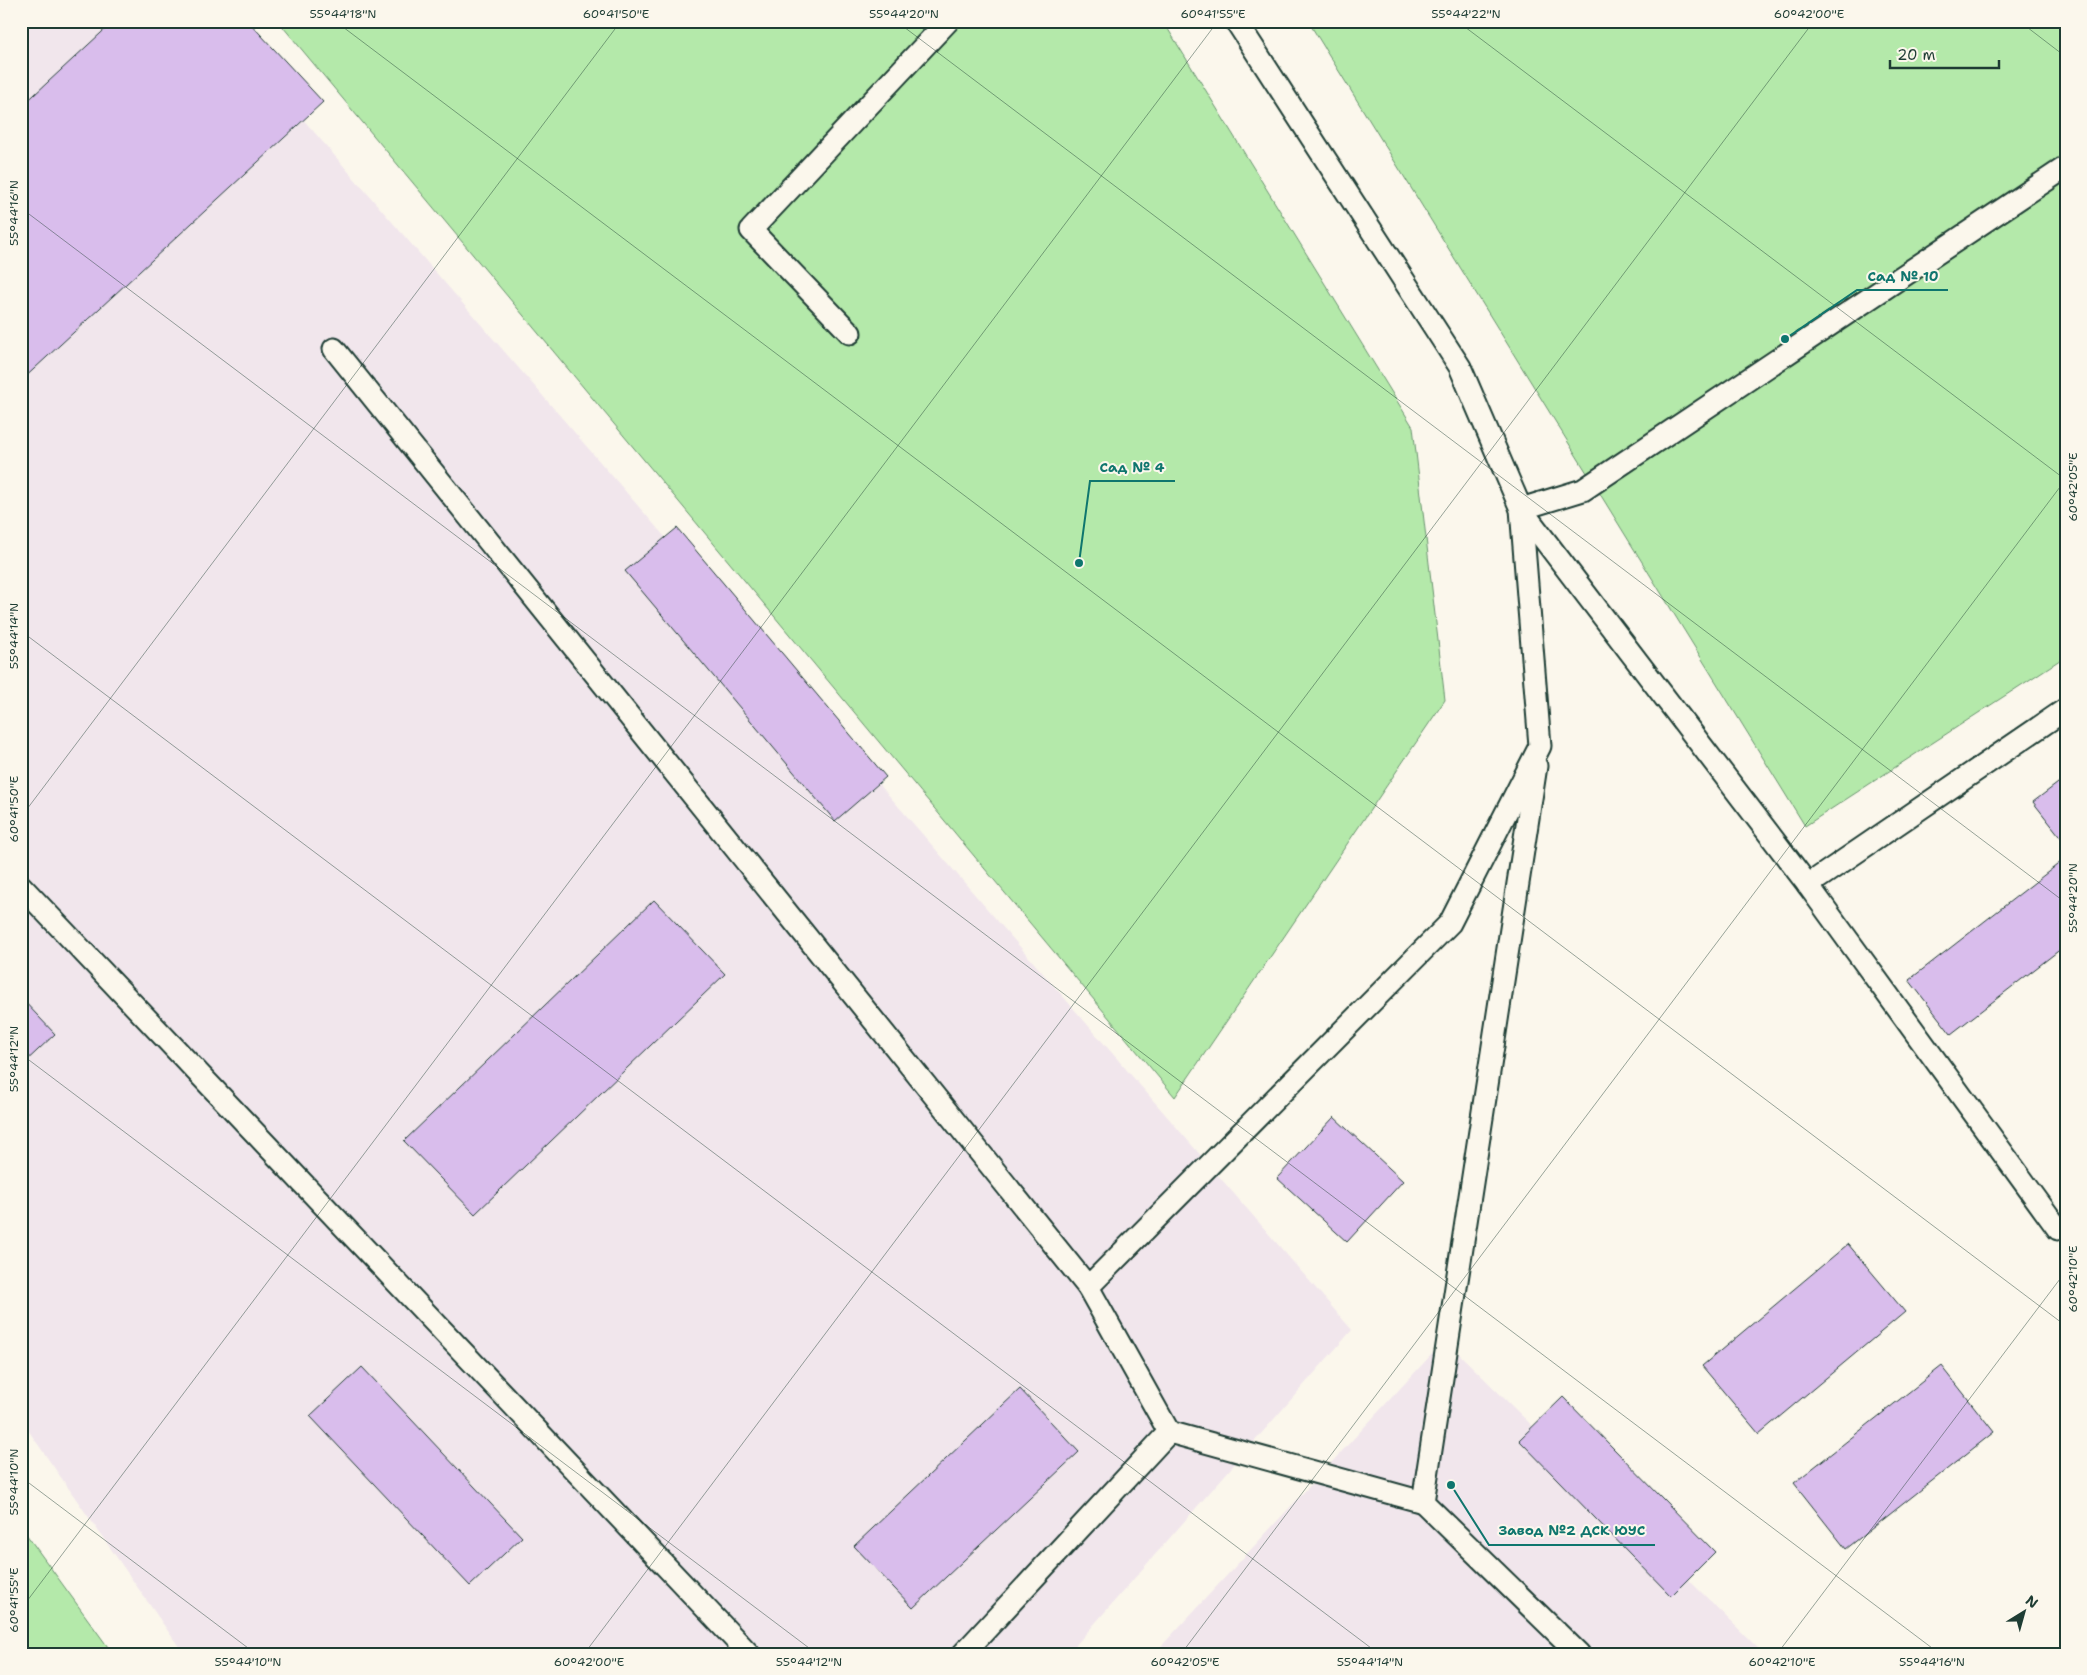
<svg xmlns="http://www.w3.org/2000/svg" width="2087" height="1675" viewBox="0 0 2087 1675" font-family="'Shantell Sans',sans-serif">
  <style>
    .built { fill: #f1e6ec }
    .green { fill: #b4e9aa; stroke: #6a936f }
    .building { fill: #d9bdec; stroke: #1f3d34 }
    .lines { fill: none; stroke-linecap: round; stroke-linejoin: round }
    .service-casing { stroke: #1f3d34; stroke-width: 25 }
    .service { stroke: #fbf7ec; stroke-width: 21 }
    .ticks { fill: none; stroke: #1f3d34; stroke-width: 1; stroke-opacity: 0.45 }
    .leader { fill: none; stroke: #0f766e; stroke-width: 2 }
    .callout-dot { fill: #0f766e; stroke: #fbf7ec; stroke-width: 2 }
    .callout-label { font-size: 14px; text-anchor: middle; font-weight: bold; fill: #0f766e; stroke: #fbf7ec; stroke-width: 4; stroke-linejoin: round; paint-order: stroke }
    .neatline { fill: none; stroke: #1f3d34; stroke-width: 2 }
    .ticks-label { font-size: 12px; text-anchor: middle; fill: #1f3d34 }
  </style>
  <rect width="100%" height="100%" fill="#fbf7ec"/>
  <filter id="ink" filterUnits="userSpaceOnUse"><feTurbulence type="fractalNoise" baseFrequency=".02" numOctaves="2"/><feDisplacementMap in="SourceGraphic" scale="10" xChannelSelector="R" yChannelSelector="G"/><feConvolveMatrix kernelMatrix="1 2 1 2 8 2 1 2 1" color-interpolation-filters="sRGB"/></filter>
  <g filter="url(#ink)">
    <g class="built">
      <path d="M21 21H218L1352 1330 1068 1654H184L21 1420Z"/>
      <path d="M1445 1340 1764 1654H1154Z"/>
    </g>
    <g class="green">
      <path d="M278 21H1163L1413 427 1445 700 1175 1097Z"/>
      <path d="M1308 21H2066V656L1805 826Z"/>
      <path d="M21 1527 113 1654H21Z"/>
    </g>
    <g class="building">
      <path d="M114 21H248L323 102 21 381V107Z"/>
      <path d="M677 528 886 777 835 821 625 571Z"/>
      <path d="M2066 777V844L2033 802Z"/>
      <path d="M2066 858V945L1951 1034 1909 980Z"/>
      <path d="M654 900 725 974 475 1214 404 1141Z"/>
      <path d="M21 998 55 1034 21 1066Z"/>
      <path d="M1334 1117 1403 1181 1347 1242 1277 1178Z"/>
      <path d="M1848 1244 1905 1312 1759 1434 1702 1366Z"/>
      <path d="M1942 1366 1994 1432 1846 1549 1794 1483Z"/>
      <path d="M362 1367 522 1537 470 1586 310 1416Z"/>
      <path d="M1020 1389 1079 1452 913 1608 854 1546Z"/>
      <path d="M1563 1397 1715 1552 1671 1596 1519 1440Z"/>
    </g>
    <g class="lines">
      <g class="service-casing">
        <g id="service">
          <path d="M1236 21 1460 367 1521 509 1808 885 2058 1229"/>
          <path d="M850 333 751 230 948 21"/>
          <path d="M334 349 1088 1287 1450 923 1540 746 1521 509 1583 490 2066 167"/>
          <path d="M1536 766 1423 1502 1579 1654"/>
          <path d="M1808 885 2066 709"/>
          <path d="M21 886 749 1654"/>
          <path d="M1088 1287 1169 1432 1423 1502"/>
          <path d="M963 1654 1169 1432"/>
        </g>
      </g>
      <use href="#service" class="service"/>
    </g>
  </g>
  <path class="ticks" d="M335 21 2066 1326M896 21 2066 903M1457 21 2066 480M2019 21 2066 57M21 25 24 21M21 208 1940 1654M21 631 1379 1654M21 817 621 21M21 1054 817 1654M21 1477 256 1654M21 1609 1218 21M584 1654 1814 21M1181 1654 2066 479M1777 1654 2066 1271"/>
  <path class="leader" d="M1785 339L1857 290H1948M1079 563L1090 481H1175M1451 1485L1489 1545H1655"/>
  <g class="callout-dot">
    <circle cx="1785" cy="339" r="5"/>
    <circle cx="1079" cy="563" r="5"/>
    <circle cx="1451" cy="1485" r="5"/>
  </g>
  <g class="callout-label">
    <text x="1903" y="281">Сад № 10</text>
    <text x="1132" y="472">Сад № 4</text>
    <text x="1572" y="1535">Завод №2 ДСК ЮУС</text>
  </g>
  <rect width="2087" height="1675" fill="none" stroke="#fbf7ec" stroke-width="55"/>
  <g transform="translate(2024 1612) rotate(37)" stroke="#fbf7ec" stroke-width="4" paint-order="stroke">
  <path d="M0-4L9 19L0 12L-9 19Z" fill="#1f3d34"/>
  <text y="-8" font-size="14" font-weight="bold" text-anchor="middle" fill="#1f3d34">N</text>
  </g>
  <path d="M1890 60v8h109v-8" fill="none" stroke="#1f3d34" stroke-width="2.5"/>
  <text x="1897" y="60" font-size="15" fill="#1f3d34" stroke="#fbf7ec" stroke-width="4" paint-order="stroke">20 m</text>
  <rect x="28" y="28" width="2032" height="1620" class="neatline"/>
  <g class="ticks-label">
    <text x="343" y="18">55°44'18"N</text>
    <text x="616" y="18">60°41'50"E</text>
    <text x="904" y="18">55°44'20"N</text>
    <text x="1213" y="18">60°41'55"E</text>
    <text x="1466" y="18">55°44'22"N</text>
    <text x="1809" y="18">60°42'00"E</text>
    <text transform="translate(14 213) rotate(-90)" y="4">55°44'16"N</text>
    <text transform="translate(2073 487) rotate(-90)" y="4">60°42'05"E</text>
    <text transform="translate(14 636) rotate(-90)" y="4">55°44'14"N</text>
    <text transform="translate(14 809) rotate(-90)" y="4">60°41'50"E</text>
    <text transform="translate(2073 898) rotate(-90)" y="4">55°44'20"N</text>
    <text transform="translate(14 1059) rotate(-90)" y="4">55°44'12"N</text>
    <text transform="translate(2073 1279) rotate(-90)" y="4">60°42'10"E</text>
    <text transform="translate(14 1482) rotate(-90)" y="4">55°44'10"N</text>
    <text transform="translate(14 1600) rotate(-90)" y="4">60°41'55"E</text>
    <text x="248" y="1666">55°44'10"N</text>
    <text x="589" y="1666">60°42'00"E</text>
    <text x="809" y="1666">55°44'12"N</text>
    <text x="1185" y="1666">60°42'05"E</text>
    <text x="1370" y="1666">55°44'14"N</text>
    <text x="1782" y="1666">60°42'10"E</text>
    <text x="1932" y="1666">55°44'16"N</text>
  </g>
</svg>
